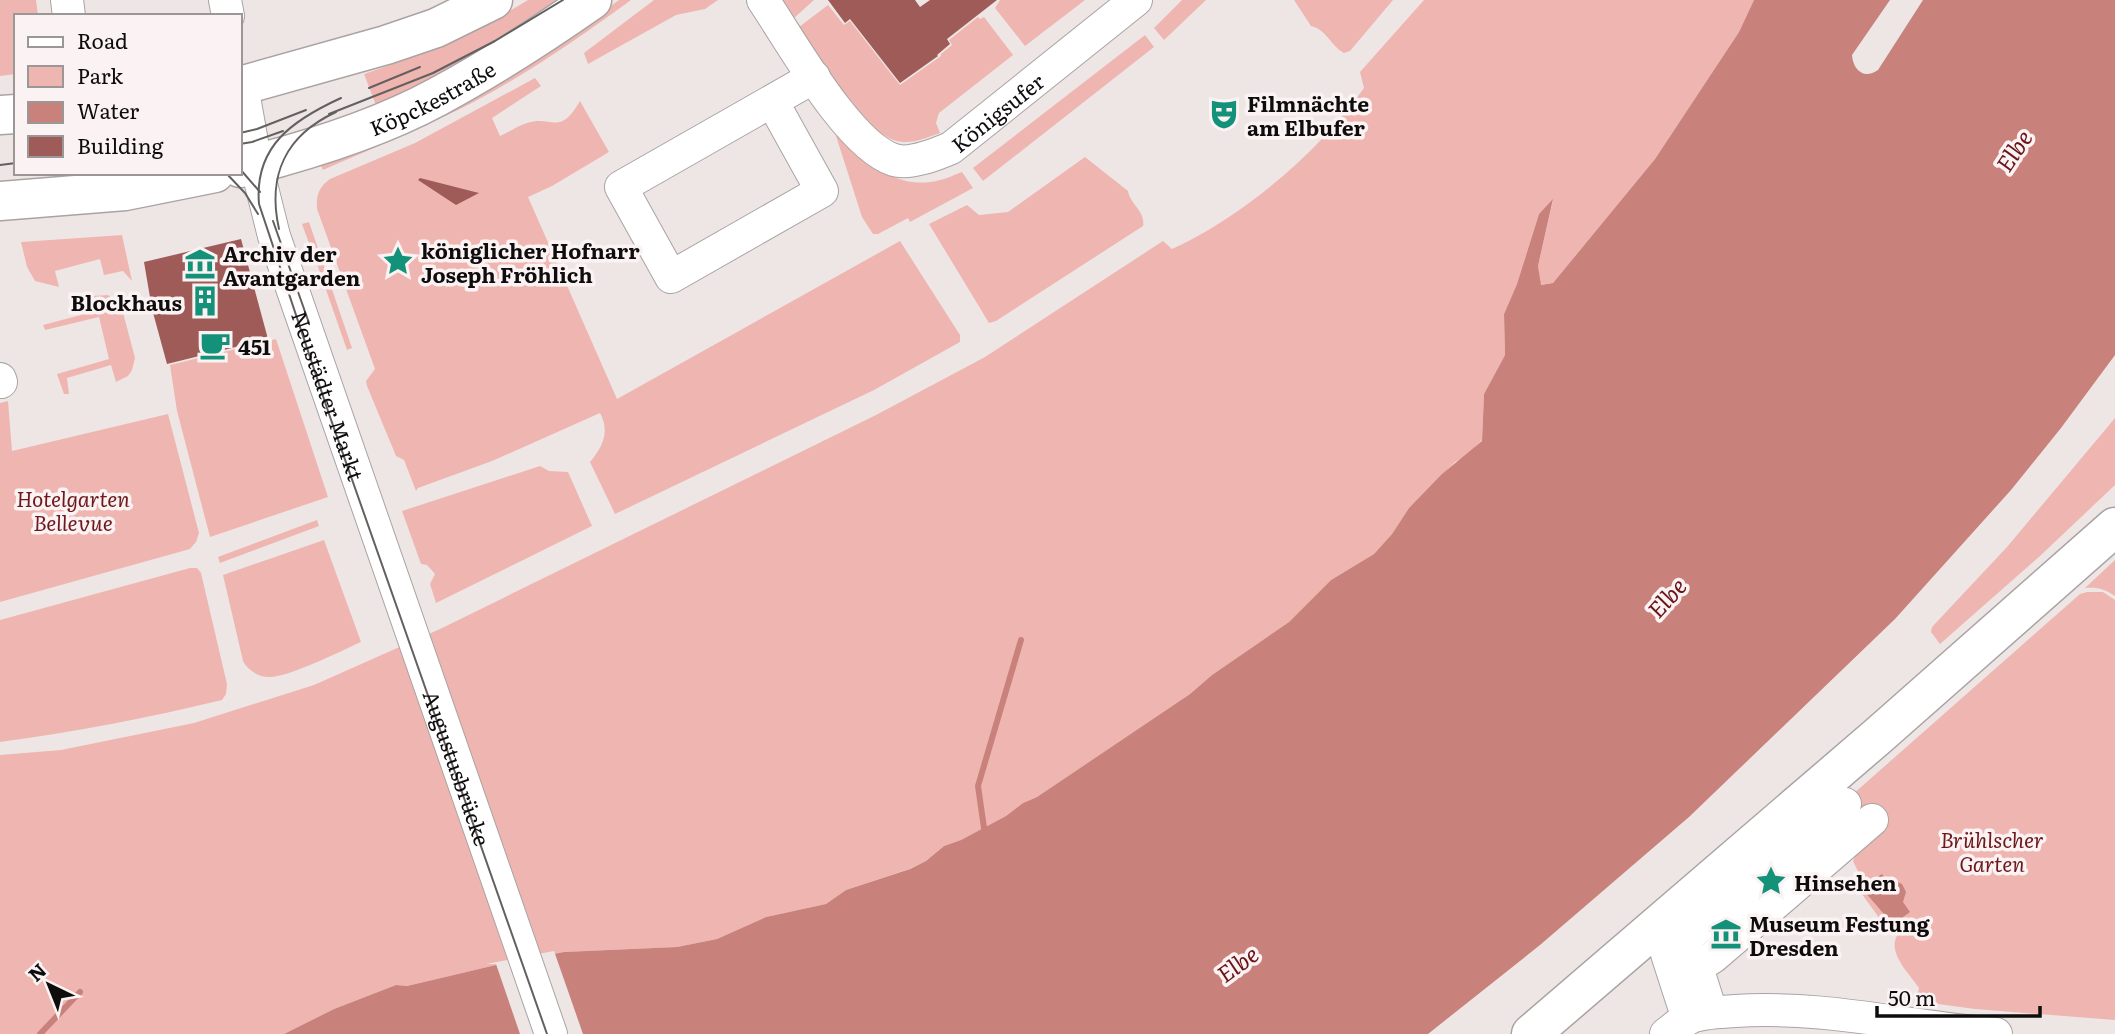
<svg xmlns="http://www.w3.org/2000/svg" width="2115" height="1034" viewBox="0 0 2115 1034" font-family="Literata,serif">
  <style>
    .green { fill: #efb6b1 }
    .water { fill: #c9817c }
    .pier { fill: #eee6e5 }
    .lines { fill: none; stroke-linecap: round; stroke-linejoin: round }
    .stream { stroke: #c9817c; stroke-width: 6 }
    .building { fill: #9f5b57 }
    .minor-casing { stroke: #aaa3a3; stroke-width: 34 }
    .major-casing { stroke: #aaa3a3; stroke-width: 41 }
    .minor { stroke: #fff; stroke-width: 32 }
    .major { stroke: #fff; stroke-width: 38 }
    .tram { stroke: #646060; stroke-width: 2 }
    .labels { text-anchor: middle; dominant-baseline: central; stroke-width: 7; stroke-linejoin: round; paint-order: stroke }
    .street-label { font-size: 21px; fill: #0e0c0c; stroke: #fbf3f3 }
    .poi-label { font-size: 21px; font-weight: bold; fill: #0e0c0c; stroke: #fbf3f3; text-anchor: start }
    .park-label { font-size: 21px; font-style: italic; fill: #6f181b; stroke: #fbf3f3 }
    .water-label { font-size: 23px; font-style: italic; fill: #6b1418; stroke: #fbf3f3 }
  </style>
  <rect width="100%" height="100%" fill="#eee6e5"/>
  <g class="green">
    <path d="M0 0H36L38 16H16V74L0 76Z"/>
    <path d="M528 0H572L377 108 364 74C422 55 476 32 528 0Z"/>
    <path d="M619 0H631C576 40 520 79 460 109 415 131 368 150 323 170L320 164 594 18Z"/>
    <path d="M654 0H718L705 9 676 15 588 64 584 53Z"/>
    <path d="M782 0H814L794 18Z"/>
    <path d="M1000 0H1085L1025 46 995 8Z"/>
    <path d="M1182 0H1206L1164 40 1154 28Z"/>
    <path d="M1294 0H1393L1350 51 1344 53C1331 46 1326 29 1311 26Z"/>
    <path d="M1424 0H1754L1739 32 1655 159 1553 283 1540 285 1538 266 1553 200 1539 214 1517 284 1504 314 1505 355 1484 394 1482 440 1466 456 1455 462 1409 508 1392 534 1374 554 1331 580 1289 622 1212 675 1190 694 1037 797 1023 803 1006 816 961 840 944 846 926 861 909 869 846 890 826 904 766 917 717 939 677 947 564 952 496 965 407 986 396 985 334 1009 284 1034H0V755L61 750 194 723 314 685 440 629 876 415 985 357 1163 241 1172 249C1244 216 1319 152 1364 88L1360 72Z"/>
    <path d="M828 5 844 25 850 21 900 85 941 56V54L952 45 949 40 978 17 980 19 984 17 1013 55 939 113 936 123 940 133C928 137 915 143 903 142 866 140 819 56 799 27Z"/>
    <path d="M1145 35 1154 47 983 181 973 168Z"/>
    <path d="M535 78 541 86 492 118 500 136C509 132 518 126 527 123 553 115 559 137 580 101L609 152 552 186 528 197 617 399 900 241 960 335V342L874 390 615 514 590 462C603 446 610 432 600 413L492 461 418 488 416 491 404 460 396 456 367 386 366 381 375 369 317 209C316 195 319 187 330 179L415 143Z"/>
    <path d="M839 134C864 159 891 187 930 182 941 181 952 176 962 172L973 188 910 222 908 218 878 234H873L862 217 836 136Z"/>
    <path d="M1085 157 1128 191C1130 204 1146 212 1143 226L996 321 989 323 929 224 967 205 979 215 1008 212Z"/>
    <path d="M309 222 352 348 347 350 317 264 320 263 314 246H310L302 224Z"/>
    <path d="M122 235 132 281 123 271 104 275 100 259 55 271 59 287 35 281 27 267 21 242Z"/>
    <path d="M108 295 121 305 135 358 132 370 128 376 116 382 111 365 67 378 69 394H64L57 374 109 359 99 317 45 330 43 325 96 311 93 296Z"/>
    <path d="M276 339 328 497 210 537 177 411 170 365Z"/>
    <path d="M8 401 12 451 168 414 199 533 196 542 190 549 0 602V403Z"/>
    <path d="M2115 418V485L2040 556 1940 644 1931 632 1932 627 2007 547Z"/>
    <path d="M540 466 549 471 568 472 592 526 436 603 430 584 435 574 427 565 421 564 402 511Z"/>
    <path d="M317 520 319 526 220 563 218 557Z"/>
    <path d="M324 540 361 642C341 651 291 676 271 677 260 678 248 671 243 661L223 575Z"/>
    <path d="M2115 560V596C2105 589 2097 587 2085 588Z"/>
    <path d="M190 568H197L201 573 227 684 226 694 222 700C148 718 75 732 0 742V620Z"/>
    <path d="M2087 592H2103L2115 600V1020L1975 1009 1916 1001 1919 988C1909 973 1886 952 1898 934L1893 926 1890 928 1885 926 1859 890 1864 884 1853 861 1858 850 1844 802 2080 594Z"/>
  </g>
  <g class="water">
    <path d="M1754 0H1890L1852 55C1853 70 1864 80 1878 70L1923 0H2115V355L2061 428 2011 490 1895 619 1689 817 1540 945 1428 1034H284L334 1009 396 985 407 986 496 965 564 952 677 947 717 939 766 917 826 904 846 890 910 869 926 861 944 846 961 840 1006 816 1023 803 1037 797 1190 694 1212 675 1289 622 1331 580 1374 554 1392 534 1409 508 1442 474 1482 441 1484 394 1505 355 1504 314 1517 284 1539 214 1553 199 1538 266 1541 285 1553 283 1655 159 1739 32Z"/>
    <path d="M1882 874 1888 882 1893 880 1902 884 1906 892 1903 902 1910 912 1895 923 1886 920 1883 913 1865 892 1867 884Z"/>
  </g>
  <path class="pier" d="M554 951 583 1034H520L496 964H486Z"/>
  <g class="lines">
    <g class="stream">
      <path d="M984 828 978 786 1021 640"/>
      <path d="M40 1034 80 992"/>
    </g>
  </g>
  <g class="building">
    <path d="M828 0H915L920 7 930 0H997L947 39 950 44 937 55 938 56 900 83 850 19 845 23Z"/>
    <path d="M420 178 479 193 456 205 418 180Z"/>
    <path d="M241 239 268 339 167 364 152 309 144 262Z"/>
  </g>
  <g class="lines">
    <g class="minor-casing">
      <g id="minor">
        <path d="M67 0 69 16"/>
        <path d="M225 0 228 16"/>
        <path id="s1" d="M763 0C791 41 848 145 894 160 910 165 937 154 951 148L1136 0"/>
        <path id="s2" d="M242 86 256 164 274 236 551 1034"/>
        <path d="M772 101 822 191 671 277 621 187 814 77"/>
        <path d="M0 379 1 382"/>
        <path d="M1711 1012 1697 967 1713 957 1872 820"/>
        <path d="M1688 1019 1667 954 1845 804"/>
        <path d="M1666 1034C1673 1029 1680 1022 1688 1018 1702 1012 1720 1012 1735 1011 1822 1005 1909 1027 1996 1034"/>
      </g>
    </g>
    <g class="major-casing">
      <g id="major">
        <path d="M240 86 386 45 436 28 493 0"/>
        <path d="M0 115 16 114"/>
        <path id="s3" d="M240 168C303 152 380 128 437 97 491 68 542 35 592 0"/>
        <path d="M0 201 125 191 215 173"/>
        <path d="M1531 1034 1878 736 2115 527"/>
      </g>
    </g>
    <use href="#minor" class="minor"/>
    <use href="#major" class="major"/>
    <g class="tram">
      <path d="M369 88 420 67"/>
      <path d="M341 98C293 120 254 146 259 204L329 414 547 1034"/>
      <path d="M329 114 433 73 495 41 563 0"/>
      <path d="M240 133 257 129 306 110"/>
      <path d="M240 144 252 142 283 131"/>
      <path d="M0 165 16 163"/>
      <path d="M240 169 260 192"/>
      <path d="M226 173 245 193 258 214"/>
      <path d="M273 221 309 323"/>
      <path d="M279 229C267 175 286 135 336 112"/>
    </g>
  </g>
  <defs>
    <g id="theatre-bare" transform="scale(2.415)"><path d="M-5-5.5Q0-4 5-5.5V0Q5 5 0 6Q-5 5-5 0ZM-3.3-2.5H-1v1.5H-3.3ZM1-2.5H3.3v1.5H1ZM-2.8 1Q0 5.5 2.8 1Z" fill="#149279" stroke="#fbf3f3" stroke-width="2.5" paint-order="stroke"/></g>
    <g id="sight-bare" transform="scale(2.415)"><path d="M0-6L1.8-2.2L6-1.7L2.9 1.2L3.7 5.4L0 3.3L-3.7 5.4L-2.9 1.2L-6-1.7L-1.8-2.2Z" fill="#149279" stroke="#fbf3f3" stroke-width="2.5" paint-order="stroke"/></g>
    <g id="museum-bare" transform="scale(2.415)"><path d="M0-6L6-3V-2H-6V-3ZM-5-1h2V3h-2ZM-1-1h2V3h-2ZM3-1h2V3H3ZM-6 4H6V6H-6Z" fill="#149279" stroke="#fbf3f3" stroke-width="2.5" paint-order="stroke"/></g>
    <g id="building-bare" transform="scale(2.415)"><path d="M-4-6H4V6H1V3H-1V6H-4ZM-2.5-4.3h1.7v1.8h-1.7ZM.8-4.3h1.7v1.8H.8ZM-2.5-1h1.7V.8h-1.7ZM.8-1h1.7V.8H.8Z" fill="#149279" stroke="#fbf3f3" stroke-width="2.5" paint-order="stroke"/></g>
    <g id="cafe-bare" transform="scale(2.415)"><path d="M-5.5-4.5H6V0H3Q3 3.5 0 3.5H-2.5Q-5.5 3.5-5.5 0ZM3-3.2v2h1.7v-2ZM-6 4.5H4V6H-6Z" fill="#149279" stroke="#fbf3f3" stroke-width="2.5" paint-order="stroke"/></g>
  </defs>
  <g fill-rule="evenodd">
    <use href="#theatre-bare" x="1224" y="114"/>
    <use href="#sight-bare" x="398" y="261"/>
    <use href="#museum-bare" x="200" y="264"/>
    <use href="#building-bare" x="205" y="301"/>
    <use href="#cafe-bare" x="215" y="345"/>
    <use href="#sight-bare" x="1771" y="881"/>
    <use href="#museum-bare" x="1726" y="934"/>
  </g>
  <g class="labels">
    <g class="street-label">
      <text stroke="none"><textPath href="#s3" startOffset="205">Köpckestraße</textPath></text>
      <text stroke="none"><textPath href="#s1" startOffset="327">Königsufer</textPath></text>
      <text stroke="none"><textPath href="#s2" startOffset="322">Neustädter Markt</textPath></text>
      <text stroke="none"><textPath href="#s2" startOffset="716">Augustusbrücke</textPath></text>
    </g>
    <g class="poi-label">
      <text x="1247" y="102">Filmnächte<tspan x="1247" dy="24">am Elbufer</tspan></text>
      <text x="421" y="249">königlicher Hofnarr<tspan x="421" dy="24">Joseph Fröhlich</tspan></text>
      <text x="223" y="252">Archiv der<tspan x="223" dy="24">Avantgarden</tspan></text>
      <text x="182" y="301" text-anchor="end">Blockhaus</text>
      <text x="238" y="345">451</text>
      <text x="1794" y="881">Hinsehen</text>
      <text x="1749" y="922">Museum Festung<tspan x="1749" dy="24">Dresden</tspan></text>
    </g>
    <g class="park-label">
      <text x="73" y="497">Hotelgarten<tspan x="73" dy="24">Bellevue</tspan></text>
      <text x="1992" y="838">Brühlscher<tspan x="1992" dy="24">Garten</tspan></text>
    </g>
    <g class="water-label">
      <text transform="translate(2013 150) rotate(-56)">Elbe</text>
      <text transform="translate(1666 597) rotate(-48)">Elbe</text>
      <text transform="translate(1237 963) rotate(-36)">Elbe</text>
    </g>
  </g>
  <rect x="14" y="14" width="228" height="161" fill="#fbf3f3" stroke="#9c9797" stroke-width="2"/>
  <rect x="28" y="37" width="35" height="10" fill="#ffffff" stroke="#9c9797" stroke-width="2"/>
  <text x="77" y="49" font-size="21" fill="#0e0c0c">Road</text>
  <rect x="28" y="66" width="35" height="21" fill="#efb6b1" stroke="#9c9797" stroke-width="2"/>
  <text x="77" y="84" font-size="21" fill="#0e0c0c">Park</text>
  <rect x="28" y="102" width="35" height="21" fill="#c9817c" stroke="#9c9797" stroke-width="2"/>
  <text x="77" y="119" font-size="21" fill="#0e0c0c">Water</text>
  <rect x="28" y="136" width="35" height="21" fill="#9f5b57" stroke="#9c9797" stroke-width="2"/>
  <text x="77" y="154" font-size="21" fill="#0e0c0c">Building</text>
  <g transform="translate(49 985) rotate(317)" stroke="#fbf3f3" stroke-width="5" paint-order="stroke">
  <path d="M0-5L12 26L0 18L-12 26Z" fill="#0e0c0c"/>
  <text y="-10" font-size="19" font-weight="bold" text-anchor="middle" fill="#0e0c0c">N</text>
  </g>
  <path d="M1877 1006v10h163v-10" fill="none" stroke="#0e0c0c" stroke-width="3.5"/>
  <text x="1888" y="1006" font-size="21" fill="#0e0c0c" stroke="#fbf3f3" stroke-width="5" paint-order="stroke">50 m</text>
</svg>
